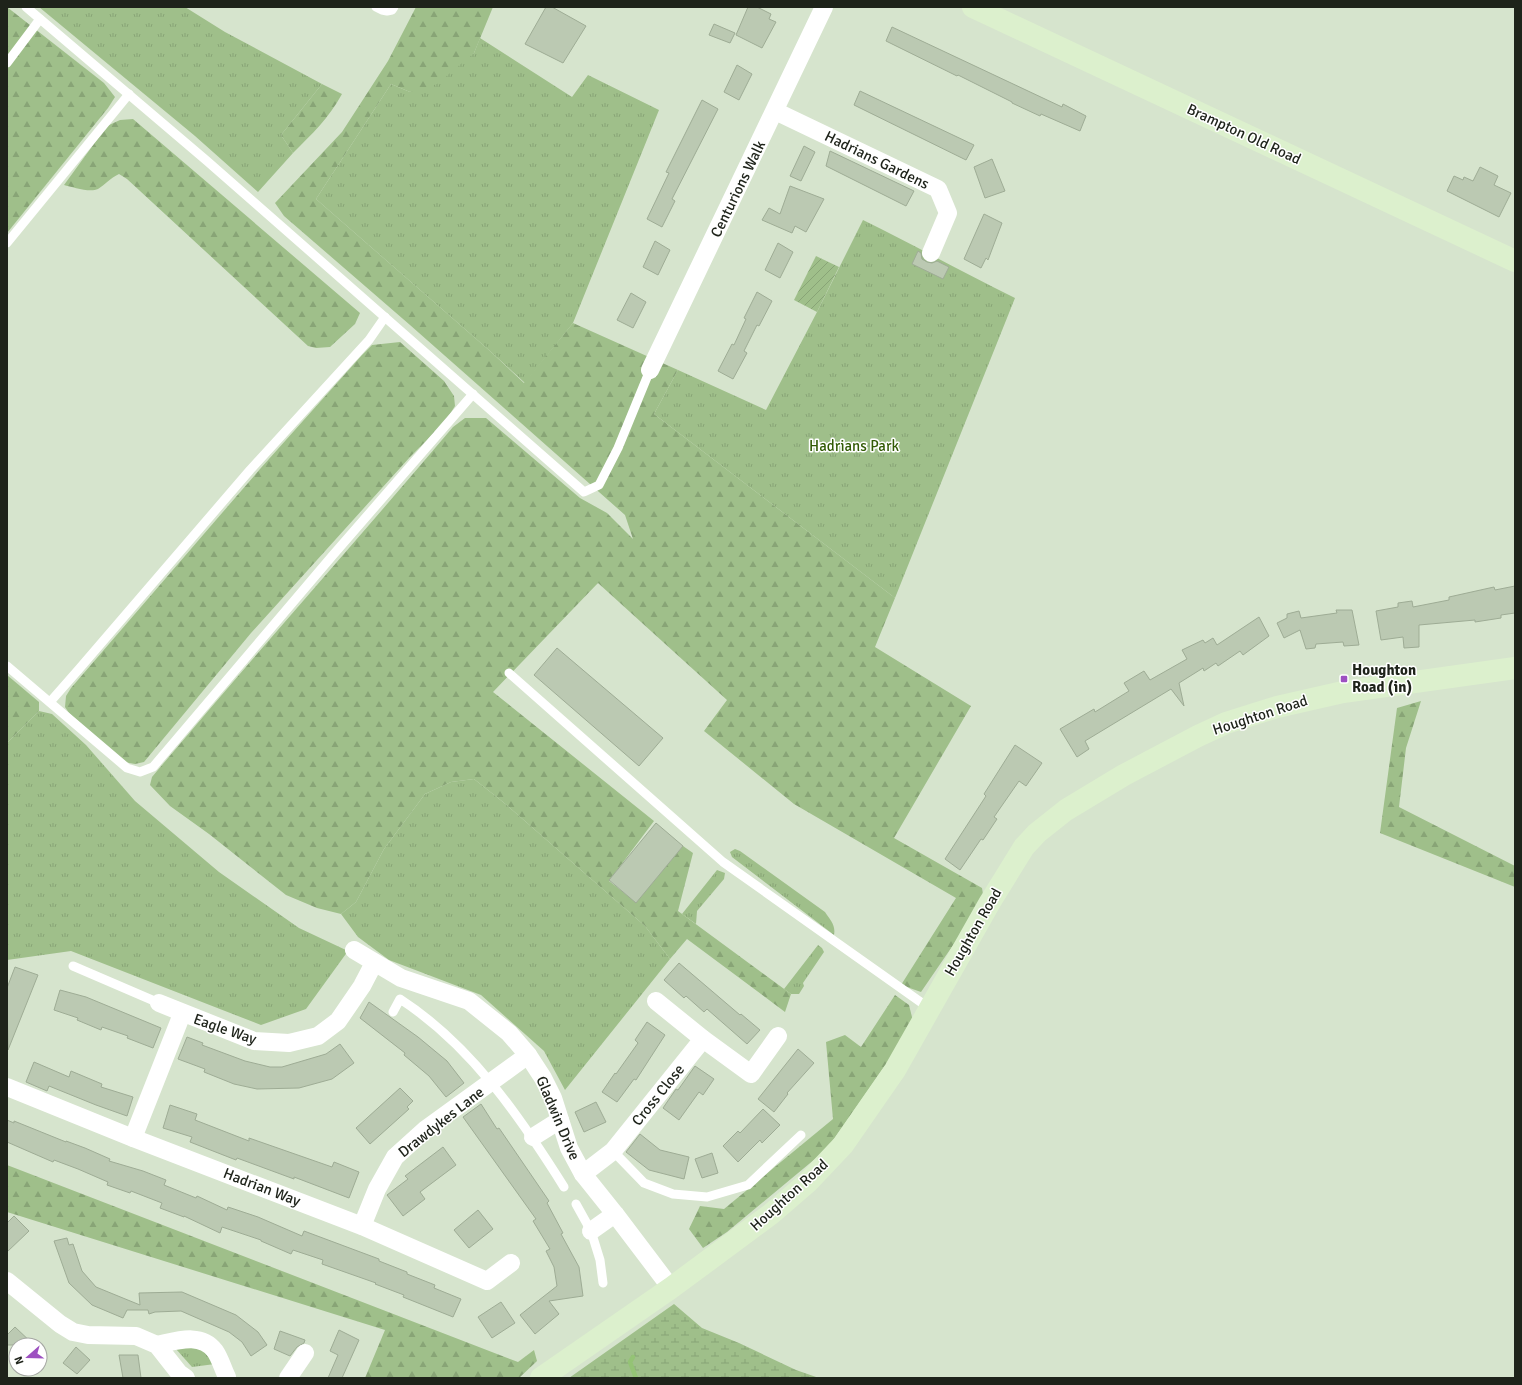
<svg xmlns="http://www.w3.org/2000/svg" width="1522" height="1385" viewBox="0 0 1522 1385" font-family="Signika,sans-serif">
  <style>
    .grass { fill: url(#grass-tufts) }
    .forest { fill: url(#forest-firs) }
    .wetland { fill: url(#wetland-marsh) }
    .garden { fill: url(#garden-furrows) }
    .lines { fill: none; stroke-linecap: round; stroke-linejoin: round }
    .stream { stroke: #94c375; stroke-width: 4.5 }
    .building { fill: #bbc9b2; stroke: #9eac95 }
    .lane { stroke: #fff; stroke-width: 9 }
    .street { stroke: #fff; stroke-width: 18 }
    .secondary { stroke: #dcf0cd; stroke-width: 22 }
    .poi-dot { fill: #9d50c1; stroke: #fff; stroke-width: 1.5 }
    .labels { text-anchor: middle; dominant-baseline: central; stroke-width: 3; stroke-linejoin: round; paint-order: stroke }
    .street-label { font-size: 15px; fill: #1e231a; stroke: #fff }
    .park-label { font-size: 15px; fill: #325b05; stroke: #fff }
    .poi-label { font-size: 15px; font-weight: bold; fill: #1e231a; stroke: #fff; text-anchor: start }
  </style>
  <defs>
    <pattern id="grass-tufts" width="24" height="20" patternUnits="userSpaceOnUse"><rect width="24" height="20" fill="#9fbf8a"/><path d="M3 7l-1-3M5 7V3M7 7l1-3M15 17l-1-3M17 17v-4M19 17l1-3" fill="none" stroke="#88a476"/></pattern>
    <pattern id="forest-firs" width="22" height="20" patternUnits="userSpaceOnUse"><rect width="22" height="20" fill="#9fbf8a"/><path d="M5 1l3.5 6h-7zM16 11l3.5 6h-7z" fill="#88a476"/></pattern>
    <pattern id="wetland-marsh" width="20" height="14" patternUnits="userSpaceOnUse"><rect width="20" height="14" fill="#9fbf8a"/><path d="M1 5h8M5 5V1M11 12h8M15 12V8" fill="none" stroke="#88a476"/></pattern>
    <pattern id="garden-furrows" width="10" height="10" patternUnits="userSpaceOnUse"><rect width="10" height="10" fill="#9fbf8a"/><path d="M-1 1l2-2M0 10L10 0M9 11l2-2" fill="none" stroke="#88a476"/></pattern>
  </defs>
  <rect width="100%" height="100%" fill="#d6e4cd"/>
  <g class="grass">
    <path d="M39 7H185L225 32 322 84 281 135 293 153 258 192 195 136Z"/>
    <path d="M480 38 572 97 588 75 659 110 573 323 525 383 490 351 316 199 391 84 410 92 474 53Z"/>
    <path d="M863 220C914 245 964 273 1015 298L895 598 654 414 678 370 766 410 817 312Z"/>
    <path d="M39 711 52 714 86 745 135 801 219 872 299 928 348 951 306 1009 261 1025 71 951 7 960V743Z"/>
    <path d="M474 779 503 802 645 926 670 959 565 1090 544 1051 481 995 389 960 358 937 341 914 356 902 384 849 425 794 451 782Z"/>
    <path d="M735 849 740 851 825 912C830 920 836 925 834 935L732 857 730 852Z"/>
    <path d="M717 870 725 873 724 879 697 911 696 924 682 914Z"/>
    <path d="M818 945 822 948 824 952 803 983 804 986 799 994H791L784 989Z"/>
    <path d="M199 1346 215 1364 192 1367 176 1349Z"/>
  </g>
  <g class="forest">
    <path d="M7 7 104 83 115 97 108 108 7 233Z"/>
    <path d="M416 7H493L474 53 437 84 410 92 391 84 316 199 490 351 524 383 573 323 678 370 654 414 895 598 875 647 971 706 894 838 982 888 984 900 921 992 901 985 956 898 794 804 704 731 727 700 598 583 493 692 654 821 609 881 636 902 683 846 693 853 678 911 791 994 785 1012 687 939 670 959 645 926 503 802 474 779 451 782 425 794 384 849 356 902 341 914 317 908 286 895 209 834 170 806 150 785 152 777C251 659 354 544 453 427L465 418H486L580 498 607 513 633 539 625 515 410 325 284 216 275 203 342 132 388 61Z"/>
    <path d="M322 84 342 94C328 119 313 133 293 153L281 135Z"/>
    <path d="M133 119 360 313 355 324 330 347 316 348 308 346 127 179 119 174C110 178 105 185 98 189 90 193 72 187 64 185L107 126 120 120Z"/>
    <path d="M400 342 444 381 454 396 455 406 445 422 410 457 251 633 144 762 135 764 124 762 69 713 65 707 66 696 71 688 260 469 362 355 372 345Z"/>
    <path d="M7 675 39 702V711L7 743Z"/>
    <path d="M1421 701 1406 748 1399 807 1515 866V887L1380 833 1397 708Z"/>
    <path d="M895 995 909 1005 913 1021 896 1050 827 1149 727 1232 703 1248 689 1229 700 1206 724 1209 833 1119 826 1042 845 1035 861 1047Z"/>
    <path d="M7 1165 518 1362 534 1350 537 1361 519 1378H365L385 1330 7 1212Z"/>
  </g>
  <path class="wetland" d="M674 1304 702 1328 739 1343 796 1370 819 1378H569Z"/>
  <path class="garden" d="M816 256 839 267 817 312 794 300Z"/>
  <g class="lines">
    <path class="stream" d="M633 1357 630 1362 636 1378"/>
  </g>
  <g class="building">
    <path d="M546 7H552L586 26 563 63 525 44Z"/>
    <path d="M748 7H757L771 14 769 19 776 22 762 48 736 35Z"/>
    <path d="M714 24 735 33 730 43 709 35Z"/>
    <path d="M892 27 1062 107 1063 104 1086 116 1080 131 1041 114 1040 116 1012 103V102L958 75 957 76 886 41Z"/>
    <path d="M737 65 752 74 739 100 724 92Z"/>
    <path d="M860 91 974 145 966 160 854 105Z"/>
    <path d="M702 100 718 109 672 199 675 201 662 227 647 219 669 173 666 172Z"/>
    <path d="M804 146 815 152 801 181 790 176Z"/>
    <path d="M830 151 914 191 906 206 826 166Z"/>
    <path d="M992 159 1005 191 985 198 974 167Z"/>
    <path d="M1480 167 1498 176 1494 185 1511 193 1499 217 1447 191 1454 176 1463 180 1464 177 1473 181Z"/>
    <path d="M790 186 824 199 806 232 795 226 792 233 762 220 769 208 780 214Z"/>
    <path d="M984 214 1002 223 988 260 986 258 981 268 964 259Z"/>
    <path d="M655 241 670 250 658 275 643 267Z"/>
    <path d="M778 243 793 252 780 278 765 270Z"/>
    <path d="M918 251 921 253 922 259 927 262 932 263 937 261 949 267 943 279 912 264Z"/>
    <path d="M757 292 772 301 759 326 757 325 744 351 747 353 733 379 718 371 732 344 734 345 746 319 744 318Z"/>
    <path d="M631 293 646 302 633 328 617 320Z"/>
    <path d="M1515 586V613L1501 615V618L1475 622V620L1419 625V647L1404 648 1403 637 1381 640 1376 611 1398 607V603L1412 601 1413 607 1449 600V597L1494 587 1495 590Z"/>
    <path d="M1336 610H1352L1359 645 1344 646 1343 642 1316 644 1315 648 1306 649 1300 630 1284 638 1277 623 1287 618V614L1299 611 1301 618 1337 613Z"/>
    <path d="M1259 617 1269 636 1243 655 1240 651 1218 666 1216 663 1204 671 1203 668 1179 683 1184 706 1171 689 1085 741 1089 749 1077 757 1060 729 1094 709 1095 712 1129 691 1124 683 1144 671 1150 680 1187 659 1182 650 1203 640 1205 643 1213 638 1217 645Z"/>
    <path d="M557 648 663 738 639 766 534 675Z"/>
    <path d="M1015 745 1042 763 1026 786 1019 781 994 817 997 819 983 840 981 839 960 870 945 859 986 796 984 794Z"/>
    <path d="M656 823 683 846 636 903 609 880Z"/>
    <path d="M679 963 740 1015 741 1014 760 1030 747 1044 707 1009 704 1012 686 996 684 998 664 980Z"/>
    <path d="M15 967 38 975 8 1050 7 988Z"/>
    <path d="M60 990 86 997 161 1028 153 1048 127 1038 128 1036 102 1027 101 1030 77 1020 78 1018 54 1010Z"/>
    <path d="M369 1002 418 1037 447 1061 464 1083 446 1097 429 1076 404 1055 405 1053 360 1018Z"/>
    <path d="M647 1022 665 1035 636 1080 634 1079 617 1102 602 1092 615 1073 616 1074 638 1043 635 1040Z"/>
    <path d="M187 1037 203 1043 202 1045 245 1061 270 1067H282L326 1054 340 1044 354 1063 332 1079 299 1088 257 1089 234 1084 204 1072 205 1069 178 1059Z"/>
    <path d="M798 1049 814 1063 787 1093 788 1094 774 1112 758 1099Z"/>
    <path d="M34 1062 69 1077 71 1071 102 1084 101 1087 133 1097 127 1116 96 1105 49 1086 47 1091 26 1082Z"/>
    <path d="M695 1066 714 1079 703 1095 699 1092 679 1120 663 1108 676 1089 678 1090Z"/>
    <path d="M400 1088 413 1101 407 1107 409 1109 370 1144 356 1128Z"/>
    <path d="M596 1102 606 1122 584 1132 575 1112Z"/>
    <path d="M481 1104 497 1129 499 1128 549 1201 547 1203 563 1233 561 1234 579 1267 583 1296 549 1301 559 1314 535 1334 520 1315 557 1286 554 1267 546 1251 550 1249 533 1221 536 1219 463 1117Z"/>
    <path d="M170 1105 197 1114 195 1120 249 1141V1138L332 1167 334 1162 359 1172 349 1198 294 1177V1179L237 1158 236 1160 190 1142 192 1137 163 1128Z"/>
    <path d="M763 1109 780 1125 762 1143 760 1140 738 1162 723 1146 738 1131 740 1133Z"/>
    <path d="M7 1120 14 1123V1121L66 1142V1141L85 1148 110 1159 109 1161 143 1171 166 1180 164 1185 196 1198 197 1196 227 1210 228 1207 258 1217 302 1236 304 1231 379 1259V1261L407 1272V1274L435 1285 434 1288 461 1299 453 1317 403 1297 404 1295 375 1284 376 1283 322 1264 323 1260 293 1250 291 1254 261 1241V1240L222 1227 220 1233 184 1216V1217L160 1208 162 1203 131 1191 130 1193 107 1185 108 1182 78 1169 54 1160 53 1162 7 1142Z"/>
    <path d="M640 1134 660 1150 689 1157 684 1179 649 1170 626 1152Z"/>
    <path d="M443 1147 456 1165 420 1192 425 1199 403 1216 387 1195 408 1179 405 1176Z"/>
    <path d="M712 1153 718 1173 702 1178 695 1159Z"/>
    <path d="M478 1210 493 1229 469 1248 454 1230Z"/>
    <path d="M14 1216 29 1231 7 1252V1223Z"/>
    <path d="M67 1238 69 1245 73 1244 82 1271 96 1287 140 1305 139 1293 182 1292 236 1315 258 1332 267 1345 251 1356 242 1342 229 1332 181 1311 155 1312 149 1314 148 1310H127L123 1318 92 1305 69 1283 54 1241Z"/>
    <path d="M501 1302 515 1323 492 1338 478 1317Z"/>
    <path d="M15 1327 34 1345H7V1335Z"/>
    <path d="M339 1330 359 1340 342 1378H328L338 1355 330 1351Z"/>
    <path d="M280 1331 305 1340 304 1343 297 1347 290 1356 274 1349Z"/>
    <path d="M76 1347 90 1360 77 1374 63 1363Z"/>
    <path d="M119 1355H138L141 1378H123Z"/>
  </g>
  <g class="lines">
    <g class="lane">
      <path d="M26 7 207 161 584 492 599 485 618 448 650 370"/>
      <path d="M376 7 382 10 387 11 392 10 394 7"/>
      <path d="M7 63 40 19"/>
      <path d="M7 243 129 94"/>
      <path d="M7 666 127 768 140 772 153 767 333 555 473 394"/>
      <path d="M509 673 723 862 929 1008"/>
      <path d="M50 702 79 669 250 470 369 340 385 317"/>
      <path d="M73 966 159 1003"/>
      <path d="M393 1012 400 999C471 1045 520 1117 564 1187"/>
      <path d="M613 1151 644 1183 673 1194 707 1197 748 1185 801 1135"/>
      <path d="M576 1204 591 1231 600 1260 603 1283"/>
    </g>
    <g class="street">
      <path d="M775 111 938 189 948 213 931 253"/>
      <path d="M650 370 824 7"/>
      <path d="M354 950 401 978 469 1001 509 1033 528 1055 543 1078 553 1098 569 1148 583 1174 615 1214 671 1288"/>
      <path d="M656 1001 703 1039 751 1074 778 1036"/>
      <path d="M159 1003 254 1041 289 1043 318 1036 338 1021 362 986 374 963"/>
      <path d="M7 1087 133 1138 362 1226 487 1281 511 1263"/>
      <path d="M533 1137 560 1120"/>
      <path d="M133 1138 182 1014"/>
      <path d="M583 1174 613 1151 703 1039"/>
      <path d="M362 1226 377 1189 395 1157 426 1129 528 1055"/>
      <path d="M591 1231 615 1214"/>
      <path d="M7 1281 60 1324 73 1332 88 1335 136 1336 157 1345 179 1373 186 1378"/>
      <path d="M157 1345C176 1341 201 1332 215 1351 220 1358 223 1369 227 1377"/>
      <path d="M288 1378 305 1353"/>
    </g>
    <g class="secondary">
      <path d="M973 7 1515 261"/>
      <path d="M541 1378 671 1288 771 1214 808 1182 843 1145 895 1070 990 902 1024 847 1037 833 1066 810 1124 775 1198 736 1226 723 1277 707 1343 692 1515 668"/>
    </g>
  </g>
  <rect class="poi-dot" x="1340" y="675" width="8" height="8" rx="2"/>
  <g class="labels">
    <g class="street-label">
      <text transform="translate(1244 134) rotate(25)">Brampton Old Road</text>
      <text transform="translate(877 160) rotate(26)">Hadrians Gardens</text>
      <text transform="translate(738 189) rotate(-64)">Centurions Walk</text>
      <text transform="translate(1260 715) rotate(-18)">Houghton Road</text>
      <text transform="translate(973 932) rotate(-60)">Houghton Road</text>
      <text transform="translate(225 1029) rotate(19)">Eagle Way</text>
      <text transform="translate(658 1095) rotate(-51)">Cross Close</text>
      <text transform="translate(558 1118) rotate(67)">Gladwin Drive</text>
      <text transform="translate(441 1122) rotate(-38)">Drawdykes Lane</text>
      <text transform="translate(262 1187) rotate(21)">Hadrian Way</text>
      <text transform="translate(789 1195) rotate(-42)">Houghton Road</text>
    </g>
    <g class="park-label">
      <text x="854" y="446">Hadrians Park</text>
    </g>
    <g class="poi-label">
      <text x="1352" y="670">Houghton<tspan x="1352" dy="17">Road (in)</tspan></text>
    </g>
  </g>
  <rect width="1522" height="1385" fill="none" stroke="#1e231a" stroke-width="16"/>
  <g transform="translate(28 1357) rotate(250)"><circle r="19" fill="#ffffff" stroke="#a5a7a3"/>
  <path d="M0-3L7 15L0 10L-7 15Z" fill="#9d50c1"/>
  <text y="-6" font-size="11" font-weight="bold" text-anchor="middle" fill="#1e231a">N</text>
  </g>
</svg>
